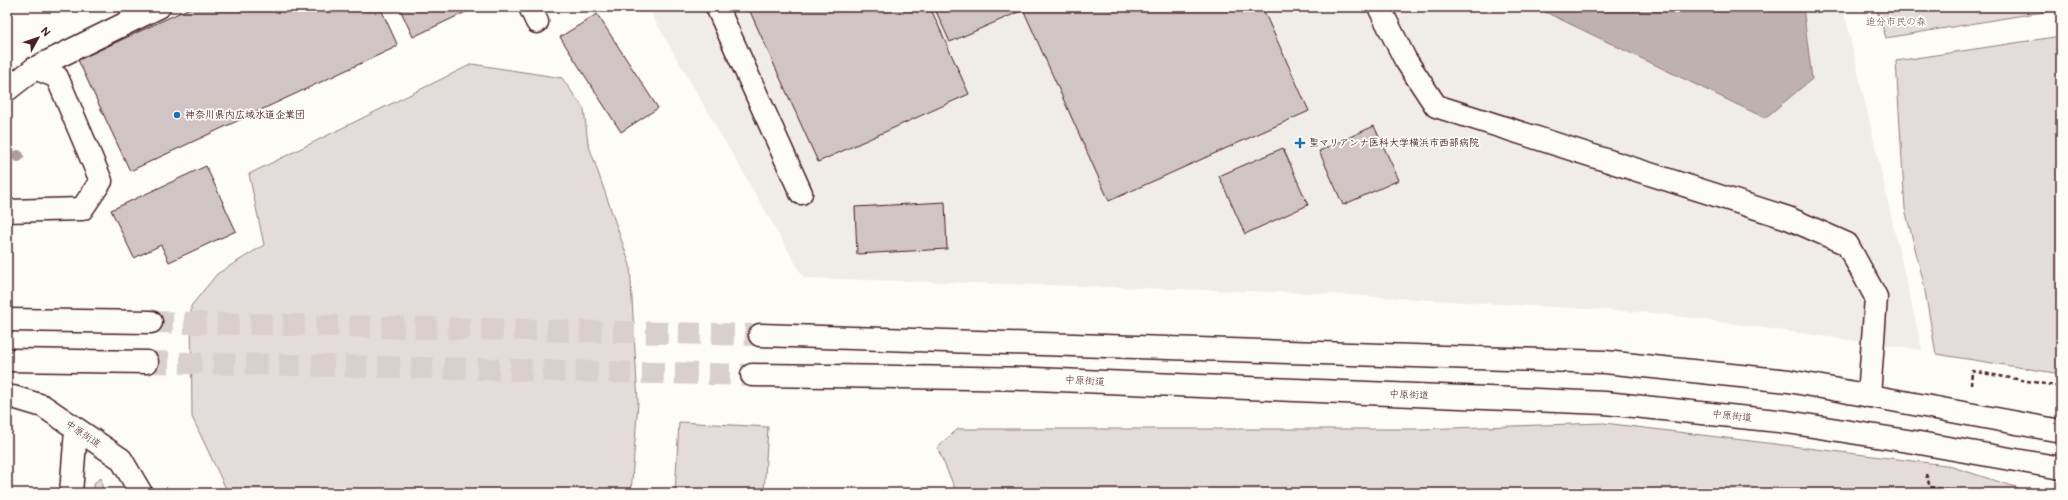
<svg xmlns="http://www.w3.org/2000/svg" width="2068" height="500" viewBox="0 0 2068 500" font-family="'Balsamiq Sans','Klee One',sans-serif">
  <style>
    .built { fill: #f0ece8 }
    .green { fill: #e3dcda; stroke: #967e82 }
    .water { fill: #c0b1b1; stroke: #91777b }
    .building { fill: #d0c5c4; stroke: #4a1f2b }
    .lines { fill: none; stroke-linecap: round; stroke-linejoin: round }
    .major-tunnel { stroke: #d9d0ce; stroke-width: 22; stroke-dasharray: 22 11; stroke-linecap: butt }
    .minor-casing { stroke: #4a1f2b; stroke-width: 25 }
    .major-casing { stroke: #4a1f2b; stroke-width: 25 }
    .path { stroke: #4a1f2b; stroke-width: 2.5; stroke-dasharray: 4 3; stroke-linecap: butt }
    .minor { stroke: #fdfcf7; stroke-width: 22 }
    .major { stroke: #fdfcf7; stroke-width: 22 }
    .path-bridge { stroke: #4a1f2b; stroke-width: 2.5; stroke-dasharray: 4 3; stroke-linecap: butt }
    .tree { fill: #af9c9f }
    .poi-dot { fill: #1f6fb2; stroke: #fdfcf7; stroke-width: 1.5 }
    .labels { text-anchor: middle; dominant-baseline: central; stroke-width: 3.5; stroke-linejoin: round; paint-order: stroke }
    .park-label { font-size: 10px; fill: #704e57; stroke: #fdfcf7 }
    .poi-label { font-size: 10px; font-weight: bold; fill: #4a1f2b; stroke: #fdfcf7; text-anchor: start }
    .street-label { font-size: 10px; fill: #4a1f2b; stroke: #fdfcf7 }
  </style>
  <rect width="100%" height="100%" fill="#fdfcf7"/>
  <filter id="ink" filterUnits="userSpaceOnUse"><feTurbulence type="fractalNoise" baseFrequency=".025" numOctaves="2"/><feDisplacementMap in="SourceGraphic" scale="8" xChannelSelector="R" yChannelSelector="G"/><feConvolveMatrix kernelMatrix="1 2 1 2 8 2 1 2 1" color-interpolation-filters="sRGB"/></filter>
  <g filter="url(#ink)">
    <path class="built" d="M647 7H1843L1922 350 1655 313 1314 293 804 278Z"/>
    <g class="green">
      <path d="M1876 7H2061V10L2030 14 1886 38Z"/>
      <path d="M2061 36V374L1936 354 1923 280 1905 209 1896 61Z"/>
      <path d="M472 64 562 78 584 109 588 143 630 265 638 402 631 493H228L192 417 191 306 217 274 264 245 249 174Z"/>
      <path d="M679 422 768 427 764 493H675Z"/>
      <path d="M1604 423 1946 465 2025 490 2027 493H957L937 447 958 429H1421Z"/>
      <path d="M101 478 103 493H94V483Z"/>
    </g>
    <path class="water" d="M1535 7H1803L1812 79 1765 118Z"/>
    <g class="building">
      <path d="M192 7H380L398 46 130 171 78 60Z"/>
      <path d="M399 7H476L413 37Z"/>
      <path d="M748 7H930L969 94 818 162Z"/>
      <path d="M934 7H1022L1023 10 950 42Z"/>
      <path d="M1022 7H1262L1309 111 1109 201Z"/>
      <path d="M597 14 658 108 621 132 560 37Z"/>
      <path d="M1374 126 1399 180 1343 205 1319 151Z"/>
      <path d="M1283 148 1308 205 1245 234 1219 176Z"/>
      <path d="M206 166 236 231 169 262 161 245 134 258 111 210Z"/>
      <path d="M945 202 947 249 857 254 855 207Z"/>
    </g>
    <g class="lines">
      <g class="major-tunnel">
        <path d="M151 322 760 335"/>
        <path d="M147 362 752 375"/>
      </g>
      <g class="minor-casing">
        <g id="minor">
          <path d="M530 7 537 22"/>
          <path d="M717 7 801 193"/>
          <path d="M1379 7 1405 59 1436 106 1788 218 1847 244 1876 297 1869 396"/>
          <path d="M35 68 159 7"/>
          <path d="M7 90 35 68 57 77 101 181 82 209 7 211"/>
          <path d="M7 397H13L43 406 121 459 141 493"/>
          <path d="M71 493 76 430"/>
        </g>
      </g>
      <g class="major-casing">
        <g id="major">
          <path d="M7 320 151 322"/>
          <path d="M760 335 1605 362 1789 381 2061 431"/>
          <path d="M7 360 147 362"/>
          <path d="M752 375 1035 379 1605 403 1787 422 1914 442 2061 468"/>
        </g>
      </g>
      <g class="path">
        <path d="M1971 385 1972 371 2061 387"/>
        <path d="M1926 474 1930 487 1965 493"/>
      </g>
      <use href="#minor" class="minor"/>
      <use href="#major" class="major"/>
      <path class="path-bridge" d="M2061 419 2057 444 2061 445"/>
    </g>
    <circle class="tree" cx="18" cy="156" r="6"/>
  </g>
  <g class="poi-dot">
    <circle cx="177" cy="115" r="4"/>
    <path d="M1298 137h4v4h4v4h-4v4h-4v-4h-4v-4h4z"/>
  </g>
  <g class="labels">
    <g class="park-label">
      <text x="1896" y="22">追分市民の森</text>
    </g>
    <g class="poi-label">
      <text x="185" y="115">神奈川県内広域水道企業団</text>
      <text x="1309" y="143">聖マリアンナ医科大学横浜市西部病院</text>
    </g>
    <g class="street-label">
      <text transform="translate(1085 381) rotate(3)">中原街道</text>
      <text transform="translate(1409 395) rotate(2)">中原街道</text>
      <text transform="translate(1732 416) rotate(6)">中原街道</text>
      <text transform="translate(83 434) rotate(34)">中原街道</text>
    </g>
  </g>
  <rect width="2068" height="500" fill="none" stroke="#fdfcf7" stroke-width="24"/>
  <rect x="12" y="12" width="2044" height="476" fill="none" stroke="#4a1f2b" stroke-width="1.5" filter="url(#ink)"/>
  <g transform="translate(38 38) rotate(50)" stroke="#fdfcf7" stroke-width="3" paint-order="stroke">
  <path d="M0-3L7 15L0 10L-7 15Z" fill="#4a1f2b"/>
  <text y="-6" font-size="11" font-weight="bold" text-anchor="middle" fill="#4a1f2b">N</text>
  </g>
</svg>
